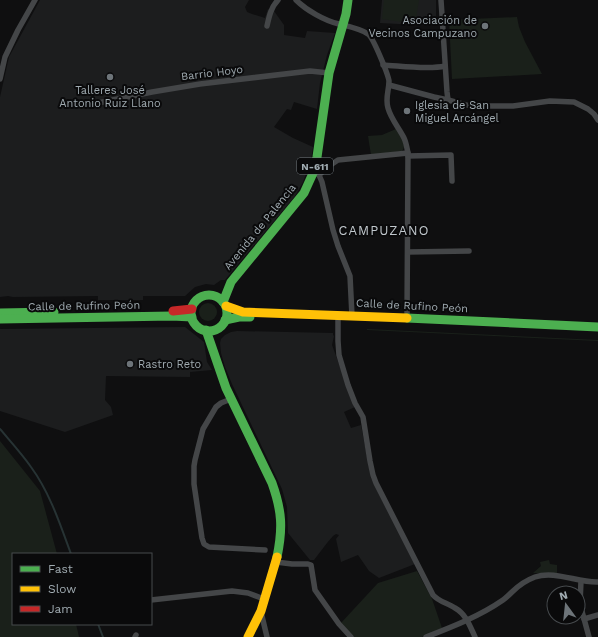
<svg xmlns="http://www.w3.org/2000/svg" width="598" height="637" viewBox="0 0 598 637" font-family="'Work Sans',sans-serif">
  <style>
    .built { fill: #1c1d1e }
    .green { fill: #1a201a }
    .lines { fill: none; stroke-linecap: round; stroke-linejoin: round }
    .stream { stroke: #273334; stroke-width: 2 }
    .street { stroke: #444648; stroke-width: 5.5 }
    .fast { stroke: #4caf50; stroke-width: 9 }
    .slow { stroke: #ffc107; stroke-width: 9 }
    .jam { stroke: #c62828; stroke-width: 9 }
    .poi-dot { fill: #6d7479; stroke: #0a0a0b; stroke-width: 1.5 }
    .labels { text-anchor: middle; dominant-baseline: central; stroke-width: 4; stroke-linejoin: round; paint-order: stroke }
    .shield { fill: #0a0a0b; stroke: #737b7f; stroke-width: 1 }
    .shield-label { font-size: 10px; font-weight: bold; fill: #a0abb1 }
    .poi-label { font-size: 11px; fill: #a0abb1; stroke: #0a0a0b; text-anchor: start }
    .street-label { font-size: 11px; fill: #a0abb1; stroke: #0a0a0b }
    .quarter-label { font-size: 13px; letter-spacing: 1px; fill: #c1c8cd; stroke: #0a0a0b }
  </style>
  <rect width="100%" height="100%" fill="#0f0f10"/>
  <g class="built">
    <path d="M40 0H249L245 7 247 12 252 14 265 18 268 9 274 11 284 25V35L305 38 307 31 335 33 327 55 320 83 317 109 294 102 291 110 287 109 274 127 293 138 313 147 311 160 303 182 295 196 225 280H221L214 285 206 284 195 287 185 296H143V300H98V296L13 297 8 296 0 297V97L9 57Z"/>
    <path d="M382 0H436V26L380 23Z"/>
    <path d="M185 327 204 342 207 362 212 370 190 372V377L106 376 105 400 111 407 113 415 65 432 0 411V329Z"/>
    <path d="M237 331 333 333V335L334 336 332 345 355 407 344 412 351 428 361 425 371 478 415 564 379 578 369 571 358 555 341 562 336 539 339 535 336 534 333 536 327 543 314 560H310L288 533 287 507 282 489 232 384 225 367 221 353 220 343 221 339 225 335 231 332Z"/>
  </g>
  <g class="green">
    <path d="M384 0H419L415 24 382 19Z"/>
    <path d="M517 17 519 27 525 42 542 74 452 79 449 20Z"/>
    <path d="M396 129C400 136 408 145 402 151L371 155 368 136 382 135Z"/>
    <circle cx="208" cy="312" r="9"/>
    <path d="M367 329 598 340V341L367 330Z"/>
    <path d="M0 441 40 491 57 554H13V624H76L79 637H0Z"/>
    <path d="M549 560 550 564 557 565V573H533L541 566 540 562Z"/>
    <path d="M417 571 432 599 442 628 422 637H354L341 623 378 583Z"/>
  </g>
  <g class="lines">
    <g class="stream">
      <path d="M0 429C10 441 22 454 31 467 50 493 60 524 71 554"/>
      <path d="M98 624 103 637"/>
    </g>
    <g class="street">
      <path d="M296 0C306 10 325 21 339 24 347 26 361 29 368 34 373 37 388 74 389 81 389 91 385 98 388 108 391 119 399 128 404 138 406 142 407 148 408 153L407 318"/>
      <path d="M441 0 447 92 448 100"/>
      <path d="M267 26C269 17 271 7 278 0"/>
      <path d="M383 65C401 66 429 70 445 66"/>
      <path d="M0 79 5 57 18 30 35 0"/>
      <path d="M389 85 434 97 448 100 466 105 477 106H513L550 101 574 102 588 109 594 114 598 120"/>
      <path d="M98 103 152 92 200 84 310 71 329 73"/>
      <path d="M408 156 451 155 452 181"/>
      <path d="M314 171 319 175 322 182 333 230 338 246 350 276 352 316"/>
      <path d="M319 175 329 166 338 160 408 153"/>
      <path d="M408 252 469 251"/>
      <path d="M338 320V341L339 355 348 385 355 403 363 417 370 461 373 475 376 483 433 595C439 602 448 603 455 608 466 614 470 626 475 637"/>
      <path d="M231 399 221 403 216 407 203 429 195 460 194 466V484L202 538 204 544 209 547 265 550"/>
      <path d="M276 562 292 564H308L311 565 315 590 339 624 351 637"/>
      <path d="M581 581 580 604 589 637"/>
      <path d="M151 600 232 591 248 593 264 599"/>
      <path d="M261 612 267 637"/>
      <path d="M584 619 598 615"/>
      <path d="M135 637 136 635"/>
      <path d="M426 637C452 627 480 616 503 600 506 598 509 595 512 592 518 586 527 580 535 577 555 570 578 583 598 582"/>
    </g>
    <g class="fast">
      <circle cx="209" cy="313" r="18"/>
      <path d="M223 302 231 282 304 193 314 171 317 157 329 73 346 14 348 0"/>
      <path d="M0 313 54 312"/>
      <path d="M407 318 598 327"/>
      <path d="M0 319 172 316 192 317"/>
      <path d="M225 320 239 317H250"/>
      <path d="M206 330 226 388 272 483C282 511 283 528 277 557"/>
    </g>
    <g class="slow">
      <path d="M226 306 243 312 407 318"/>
      <path d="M248 637 261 611 277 557"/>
    </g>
    <path class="jam" d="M173 311 192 309"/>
  </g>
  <g class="poi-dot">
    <circle cx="485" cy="26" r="4"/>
    <circle cx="110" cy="77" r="4"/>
    <circle cx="407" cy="111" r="4"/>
    <circle cx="130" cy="364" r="4"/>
  </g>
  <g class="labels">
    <rect class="shield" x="297" y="158" width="36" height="16" rx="3"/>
    <g class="shield-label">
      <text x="315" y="166">N-611</text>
    </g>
    <g class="poi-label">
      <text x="477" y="20" text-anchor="end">Asociación de<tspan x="477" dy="13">Vecinos Campuzano</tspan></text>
      <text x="110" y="90" text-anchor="middle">Talleres José<tspan x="110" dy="13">Antonio Ruiz Llano</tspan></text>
      <text x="415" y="105">Iglesia de San<tspan x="415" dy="13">Miguel Arcángel</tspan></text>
      <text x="138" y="364">Rastro Reto</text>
    </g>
    <g class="street-label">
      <text transform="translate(212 73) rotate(-7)">Barrio Hoyo</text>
      <text transform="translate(260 227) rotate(-51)">Avenida de Palencia</text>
      <text transform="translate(84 306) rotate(-1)">Calle de Rufino Peón</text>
      <text transform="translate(412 306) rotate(3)">Calle de Rufino Peón</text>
    </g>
    <g class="quarter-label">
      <text x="384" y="230">CAMPUZANO</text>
    </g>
  </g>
  <rect x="12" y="553" width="140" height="72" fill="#0a0a0b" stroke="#464a4d"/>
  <rect x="20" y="566" width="20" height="6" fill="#4caf50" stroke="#464a4d"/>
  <text x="48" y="573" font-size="12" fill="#a0abb1">Fast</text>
  <rect x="20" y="586" width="20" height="6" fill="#ffc107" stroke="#464a4d"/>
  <text x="48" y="593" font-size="12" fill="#a0abb1">Slow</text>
  <rect x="20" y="606" width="20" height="6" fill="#c62828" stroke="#464a4d"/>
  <text x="48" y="613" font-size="12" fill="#a0abb1">Jam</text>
  <g transform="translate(566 605) rotate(345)"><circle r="19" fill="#0a0a0b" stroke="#464a4d"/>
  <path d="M0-3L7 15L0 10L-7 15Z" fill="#6d7479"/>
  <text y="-6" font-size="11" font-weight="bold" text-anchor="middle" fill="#a0abb1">N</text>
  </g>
</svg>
